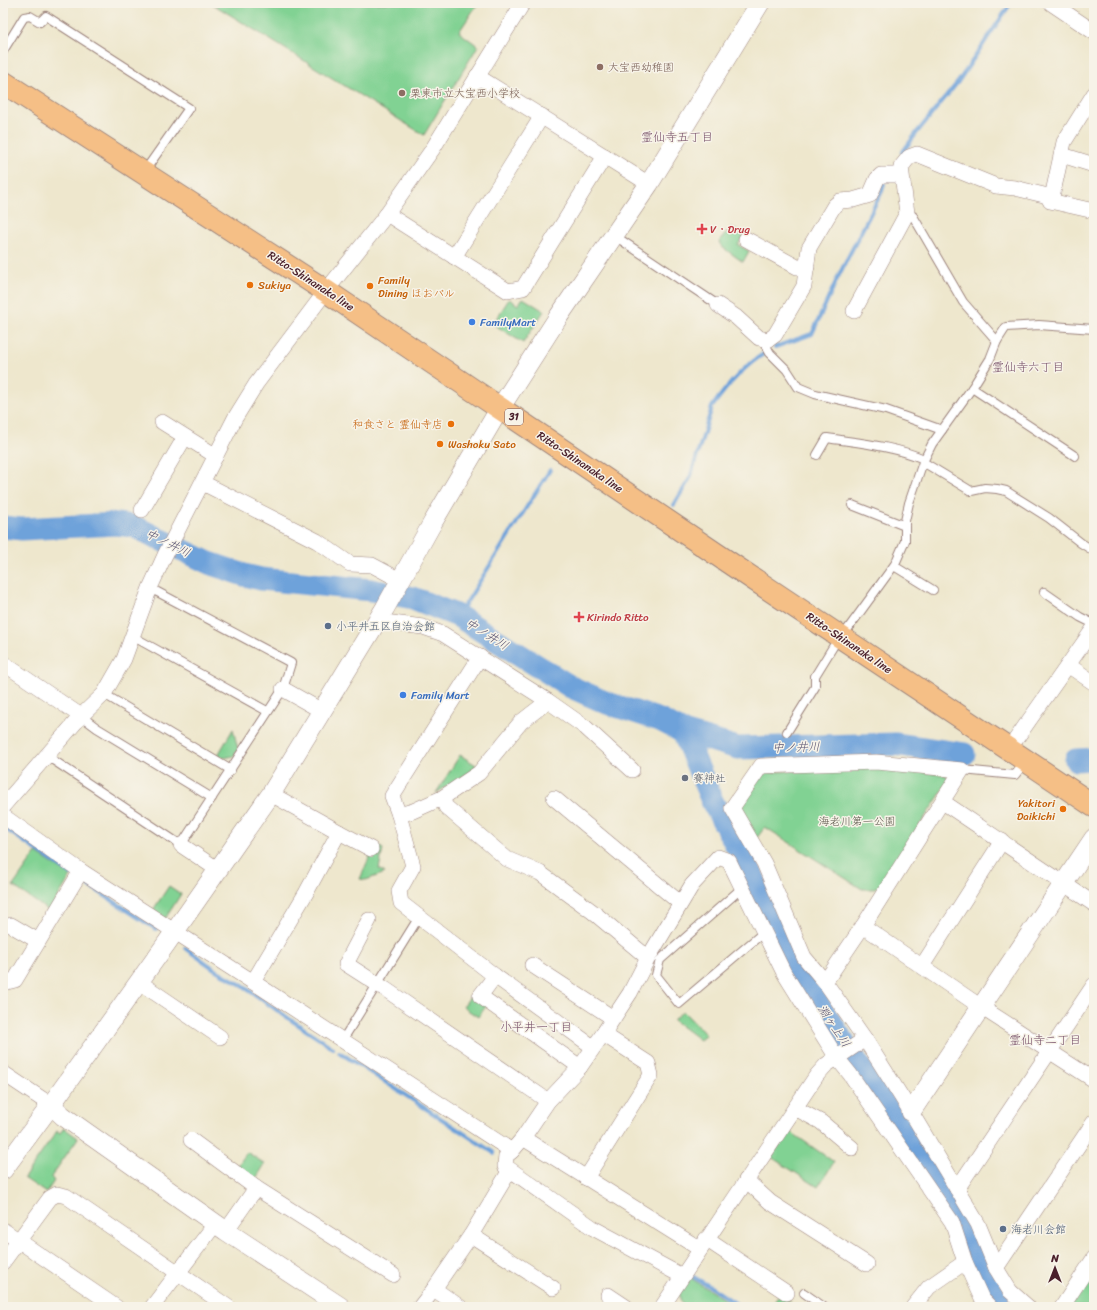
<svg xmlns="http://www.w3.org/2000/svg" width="1097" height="1310" viewBox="0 0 1097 1310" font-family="Sriracha,'Klee One',sans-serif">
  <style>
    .green { fill: #81d293; stroke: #66785f }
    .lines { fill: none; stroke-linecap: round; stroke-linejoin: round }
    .stream { stroke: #6ea2da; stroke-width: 4 }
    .river { stroke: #6ea2da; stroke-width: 23 }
    .service-casing { stroke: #9c837c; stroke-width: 10 }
    .minor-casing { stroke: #9c837c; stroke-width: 16 }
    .tertiary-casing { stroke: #9c837c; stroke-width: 20 }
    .primary-casing { stroke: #9c837c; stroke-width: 24 }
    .service { stroke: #fff; stroke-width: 8 }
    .minor { stroke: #fff; stroke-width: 15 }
    .tertiary { stroke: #fff; stroke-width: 19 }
    .primary { stroke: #f5bf86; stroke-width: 22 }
    .education-dot { fill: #8d6e63; stroke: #f7f3e8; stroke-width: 1.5 }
    .health-dot { fill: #e0444e; stroke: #f7f3e8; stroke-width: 1.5 }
    .food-dot { fill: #e8710a; stroke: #f7f3e8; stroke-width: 1.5 }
    .shop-dot { fill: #3f7fe0; stroke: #f7f3e8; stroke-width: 1.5 }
    .service-dot { fill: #5c6f8a; stroke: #f7f3e8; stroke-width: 1.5 }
    .worship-dot { fill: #6b7280; stroke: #f7f3e8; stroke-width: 1.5 }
    .labels { text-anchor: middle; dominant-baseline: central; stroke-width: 3; stroke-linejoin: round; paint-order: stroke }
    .shield { fill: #f7f3e8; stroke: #7e5f64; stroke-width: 1 }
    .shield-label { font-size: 10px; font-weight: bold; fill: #4a1f2b }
    .education-label { font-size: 11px; fill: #785e54; stroke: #f7f3e8; text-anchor: start }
    .health-label { font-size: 11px; fill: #be3a42; stroke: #f7f3e8; text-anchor: start }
    .food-label { font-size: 11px; fill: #c56008; stroke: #f7f3e8; text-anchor: start }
    .street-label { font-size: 11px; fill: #4a1f2b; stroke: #f7f3e8 }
    .shop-label { font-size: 11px; fill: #366cbe; stroke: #f7f3e8; text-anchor: start }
    .service-label { font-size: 11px; fill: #4e5e75; stroke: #f7f3e8; text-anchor: start }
    .worship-label { font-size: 11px; fill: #5b616d; stroke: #f7f3e8; text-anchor: start }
    .park-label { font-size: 11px; fill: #5a554a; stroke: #f7f3e8 }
    .neighbourhood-label { font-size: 12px; fill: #78516a; stroke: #f7f3e8 }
    .water-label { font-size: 12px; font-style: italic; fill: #585371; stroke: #f7f3e8 }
  </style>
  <rect width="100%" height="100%" fill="#f7f3e8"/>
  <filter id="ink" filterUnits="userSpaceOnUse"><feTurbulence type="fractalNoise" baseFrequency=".025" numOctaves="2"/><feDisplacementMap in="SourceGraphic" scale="8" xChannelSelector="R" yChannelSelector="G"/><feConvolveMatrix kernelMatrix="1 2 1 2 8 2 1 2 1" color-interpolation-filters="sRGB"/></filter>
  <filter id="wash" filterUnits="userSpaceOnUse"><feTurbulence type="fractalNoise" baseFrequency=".012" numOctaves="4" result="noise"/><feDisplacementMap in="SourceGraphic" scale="16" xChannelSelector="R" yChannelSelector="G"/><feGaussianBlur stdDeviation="0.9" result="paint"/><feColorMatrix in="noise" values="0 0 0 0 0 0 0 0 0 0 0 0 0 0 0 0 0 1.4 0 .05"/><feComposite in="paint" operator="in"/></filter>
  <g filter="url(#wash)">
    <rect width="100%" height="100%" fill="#eee7cd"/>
    <g class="green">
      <path d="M211 3H478L459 32 478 46 424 135Z"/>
      <path d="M731 227 744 235 738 245 749 251 743 262 722 247 719 242Z"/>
      <path d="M523 298 544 311 523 343 493 324 509 299 518 305Z"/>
      <path d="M233 729 238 749 234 756 224 758 218 755Z"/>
      <path d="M460 755 476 765 475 769 436 793Z"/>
      <path d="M869 766 946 775 949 781 880 885 873 889H862L765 827 756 839 741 813 740 804 761 773Z"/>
      <path d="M375 844 383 849 379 869 385 873 366 880 360 879Z"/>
      <path d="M36 853 71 876 49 911 13 886Z"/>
      <path d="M169 886 181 894 165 919 153 910Z"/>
      <path d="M471 995 487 1005 478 1017 463 1007Z"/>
      <path d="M683 1011 706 1035 700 1040 673 1020Z"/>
      <path d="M64 1128 78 1138 51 1177 54 1181 46 1193 24 1178 57 1131 60 1133Z"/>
      <path d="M788 1130 834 1162 818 1187 771 1157Z"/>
      <path d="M247 1152 265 1164 255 1180 237 1167Z"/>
      <path d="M1094 1271V1307H1070Z"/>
      <path d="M689 1277 736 1307H687L681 1303 679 1293Z"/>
      <path d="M779 1295 791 1302 787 1307H771Z"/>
    </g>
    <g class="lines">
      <g class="stream">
        <path d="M902 153 918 131 958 82 1011 3"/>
        <path d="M775 347 812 334 838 277 882 191 884 184"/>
        <path d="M674 505 690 478 712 407C726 387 744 366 765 353"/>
        <path d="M458 616 550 470"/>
        <path d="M3 827 71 874"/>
        <path d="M84 882 156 929"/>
        <path d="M185 948 216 970 240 984 288 1018 333 1048"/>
        <path d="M339 1052 494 1153"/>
        <path d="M690 1275 709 1286 741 1307"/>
      </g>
      <g class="river">
        <path d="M3 527 22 529 116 524 133 526 209 563 244 575 261 579 371 590 413 598 458 616 571 687 607 703 660 720 683 732 738 748 895 744 964 754"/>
        <path d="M683 732 713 803 752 874 782 944 802 979 960 1218 993 1293 1007 1307"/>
        <path d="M1076 760 1094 759"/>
      </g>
    </g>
  </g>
  <g filter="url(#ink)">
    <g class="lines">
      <g class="service-casing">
        <g id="service">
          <path d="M3 51 24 17 30 16 40 22 46 16 189 108 144 172"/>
          <path d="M907 213 913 216 963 302 997 341"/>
          <path d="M615 236 718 305"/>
          <path d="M768 340 766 346 770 353 787 370 798 387 815 394 886 410 942 430"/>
          <path d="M972 388 1075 456"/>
          <path d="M817 455 827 438C859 443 894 446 924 459"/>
          <path d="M923 462 971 491 985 488 997 489 1006 491 1049 518 1081 543 1094 551"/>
          <path d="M852 505 905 526"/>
          <path d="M894 566 933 590"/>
          <path d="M1044 592 1080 617 1094 624"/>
          <path d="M132 636 267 711"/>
          <path d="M842 637 895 564 905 541V521L909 503 923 462 932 444 972 388 990 359 997 341 1006 327 1039 325 1094 329"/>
          <path d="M104 694 231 770"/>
          <path d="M81 716 97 728 212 798"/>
          <path d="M787 732 815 687V676L839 637"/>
          <path d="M47 756 181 845 283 689 291 663 150 588"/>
          <path d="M962 770 1015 775 1026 761"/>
          <path d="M743 887 660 960 656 975 679 1004 764 932"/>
          <path d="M342 1041 419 917"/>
          <path d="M804 1293 824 1307"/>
        </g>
      </g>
      <g class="minor-casing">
        <g id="minor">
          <path d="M1051 3 1094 32"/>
          <path d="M477 76 649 184"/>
          <path d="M1062 155 1094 165"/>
          <path d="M1052 197 1050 201 1094 211"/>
          <path d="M387 214 508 291 523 288 605 156"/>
          <path d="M746 239 797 267H807"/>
          <path d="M454 257 542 116"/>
          <path d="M718 305 736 317 759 338 768 340 775 335 804 286 809 248 834 206 840 201 853 200 870 195 877 179 881 175H901"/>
          <path d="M854 311 907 213 901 167 909 157 917 154 996 186 1015 188 1052 197 1064 142 1094 94"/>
          <path d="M162 422 216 456"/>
          <path d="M203 483 317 541 350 564 372 565 400 580"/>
          <path d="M142 510 185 437"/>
          <path d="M377 621 423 627 443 634 548 701 585 727 632 770"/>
          <path d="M480 657 392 796 399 815 413 811 442 798 479 773 521 722 548 701"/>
          <path d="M3 663 81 716"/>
          <path d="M1068 665 1094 683"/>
          <path d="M283 689 322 711"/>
          <path d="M1009 749 1094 628"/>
          <path d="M442 798 446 807 507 859 540 873 593 912 648 958"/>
          <path d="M554 798 680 903"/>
          <path d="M943 802 1094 904"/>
          <path d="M3 806 81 716 104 694 124 659 150 588 165 555 235 418 256 384 326 291 387 214 432 150 523 3"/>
          <path d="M399 815 413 866 399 891 401 903 495 976 593 1047"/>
          <path d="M3 816 81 871 253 982 306 893 339 832 271 794"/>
          <path d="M339 832 371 849"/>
          <path d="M181 845 217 869"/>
          <path d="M369 920 346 964 385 989 548 1101"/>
          <path d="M11 925 38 941"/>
          <path d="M863 926 981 1007 1094 1080"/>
          <path d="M532 965 613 1018"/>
          <path d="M922 966 1002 841"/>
          <path d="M495 976 480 996 580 1067"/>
          <path d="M139 982 220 1037"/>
          <path d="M253 982 512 1151"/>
          <path d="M825 982 863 926 962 770 876 762 761 766 732 808 764 863 804 957 825 982 865 1039 911 1112 978 1224 996 1268 1010 1291 1028 1307"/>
          <path d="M3 983 15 980 81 871"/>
          <path d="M3 1073 51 1105"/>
          <path d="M795 1108 821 1122 852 1148"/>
          <path d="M523 1138 700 1249"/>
          <path d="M191 1140 256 1188 393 1275"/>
          <path d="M586 1178 651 1075 648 1063 603 1034"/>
          <path d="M746 1180 770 1202 867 1264"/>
          <path d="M957 1189 1094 985"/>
          <path d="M3 1230 116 1307"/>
          <path d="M226 1231 256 1188"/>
          <path d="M471 1235 553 1288"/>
          <path d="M706 1239 787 1293"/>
          <path d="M3 1262 50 1198 57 1194 66 1196 228 1307"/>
          <path d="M996 1268 1094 1122"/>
          <path d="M682 1276 593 1228 505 1166 506 1156 512 1151 523 1138 548 1101 580 1067 603 1034 630 993 648 958 692 885 718 857 729 861 784 973 837 1058 850 1074 952 1222 965 1262 982 1299 990 1307"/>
          <path d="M434 1289 460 1307"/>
          <path d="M608 1295 626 1307"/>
          <path d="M152 1307 216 1223"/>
          <path d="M420 1307 434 1289 471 1235 510 1170"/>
          <path d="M662 1307 817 1075 826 1065 865 1039"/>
          <path d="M913 1307 929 1287 965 1262"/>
          <path d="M1062 1307 1094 1258"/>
        </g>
      </g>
      <g class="tertiary-casing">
        <g id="tertiary">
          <path d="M51 1105 63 1116 226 1231 341 1307"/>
          <path d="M911 1112 1094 838"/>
          <path d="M3 1170 51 1105 166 944 271 794 385 608 433 522 500 408 559 316 649 184 760 3"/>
        </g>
      </g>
      <g class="primary-casing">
        <path id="primary" d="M3 82 326 291 737 568 1094 806"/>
      </g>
      <use href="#service" class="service"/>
      <use href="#minor" class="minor"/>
      <use href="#tertiary" class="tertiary"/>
      <use href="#primary" class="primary"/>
    </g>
  </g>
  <g class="education-dot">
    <circle cx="600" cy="67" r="4"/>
    <circle cx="402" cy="93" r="4"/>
  </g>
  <g class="health-dot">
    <path d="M700 223h4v4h4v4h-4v4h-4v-4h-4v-4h4z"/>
    <path d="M577 611h4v4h4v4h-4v4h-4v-4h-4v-4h4z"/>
  </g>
  <g class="food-dot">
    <circle cx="250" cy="285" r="4"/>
    <circle cx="370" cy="286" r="4"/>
    <circle cx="451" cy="424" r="4"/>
    <circle cx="440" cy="444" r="4"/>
    <circle cx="1063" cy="809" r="4"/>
  </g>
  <g class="shop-dot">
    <circle cx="472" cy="322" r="4"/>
    <circle cx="403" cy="695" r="4"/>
  </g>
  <g class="service-dot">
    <circle cx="328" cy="626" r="4"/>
    <circle cx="1003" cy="1229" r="4"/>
  </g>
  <circle class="worship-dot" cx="685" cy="778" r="4"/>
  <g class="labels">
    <rect class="shield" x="505" y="409" width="18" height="16" rx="3"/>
    <g class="shield-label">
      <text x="514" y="417">31</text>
    </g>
    <g class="education-label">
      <text x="608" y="67">大宝西幼稚園</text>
      <text x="410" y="93">栗東市立大宝西小学校</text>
    </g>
    <g class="health-label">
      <text x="710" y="229">V・Drug</text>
      <text x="587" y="617">Kirindo Ritto</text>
    </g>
    <g class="food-label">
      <text x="378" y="280">Family<tspan x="378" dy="13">Dining ほおバル</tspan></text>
      <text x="258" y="285">Sukiya</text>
      <text x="443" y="424" text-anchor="end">和食さと 霊仙寺店</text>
      <text x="448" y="444">Washoku Sato</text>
      <text x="1055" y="803" text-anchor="end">Yakitori<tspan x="1055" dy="13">Daikichi</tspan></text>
    </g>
    <g class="street-label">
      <text transform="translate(311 281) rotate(33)">Ritto-Shinanaka line</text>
      <text transform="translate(580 462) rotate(34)">Ritto-Shinanaka line</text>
      <text transform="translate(849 643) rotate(34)">Ritto-Shinanaka line</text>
    </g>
    <g class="shop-label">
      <text x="480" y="322">FamilyMart</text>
      <text x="411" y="695">Family Mart</text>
    </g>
    <g class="service-label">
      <text x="336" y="626">小平井五区自治会館</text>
      <text x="1011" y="1229">海老川会館</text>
    </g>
    <g class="worship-label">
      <text x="693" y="778">賽神社</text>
    </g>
    <g class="park-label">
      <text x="857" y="821">海老川第一公園</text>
    </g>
    <g class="neighbourhood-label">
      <text x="677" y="137">霊仙寺五丁目</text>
      <text x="1028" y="367">霊仙寺六丁目</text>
      <text x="536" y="1027">小平井一丁目</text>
      <text x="1045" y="1040">霊仙寺二丁目</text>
    </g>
    <g class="water-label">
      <text transform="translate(168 543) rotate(26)">中ノ井川</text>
      <text transform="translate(487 634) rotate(32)">中ノ井川</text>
      <text transform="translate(796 747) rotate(-1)">中ノ井川</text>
      <text transform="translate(834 1026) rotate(56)">淵ヶ上川</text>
    </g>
  </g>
  <rect width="1097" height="1310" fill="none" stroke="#f7f3e8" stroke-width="16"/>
  <g transform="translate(1055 1268)" stroke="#f7f3e8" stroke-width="3" paint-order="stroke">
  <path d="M0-3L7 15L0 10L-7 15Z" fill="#4a1f2b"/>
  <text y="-6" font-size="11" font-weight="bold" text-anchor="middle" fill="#4a1f2b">N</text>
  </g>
</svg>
